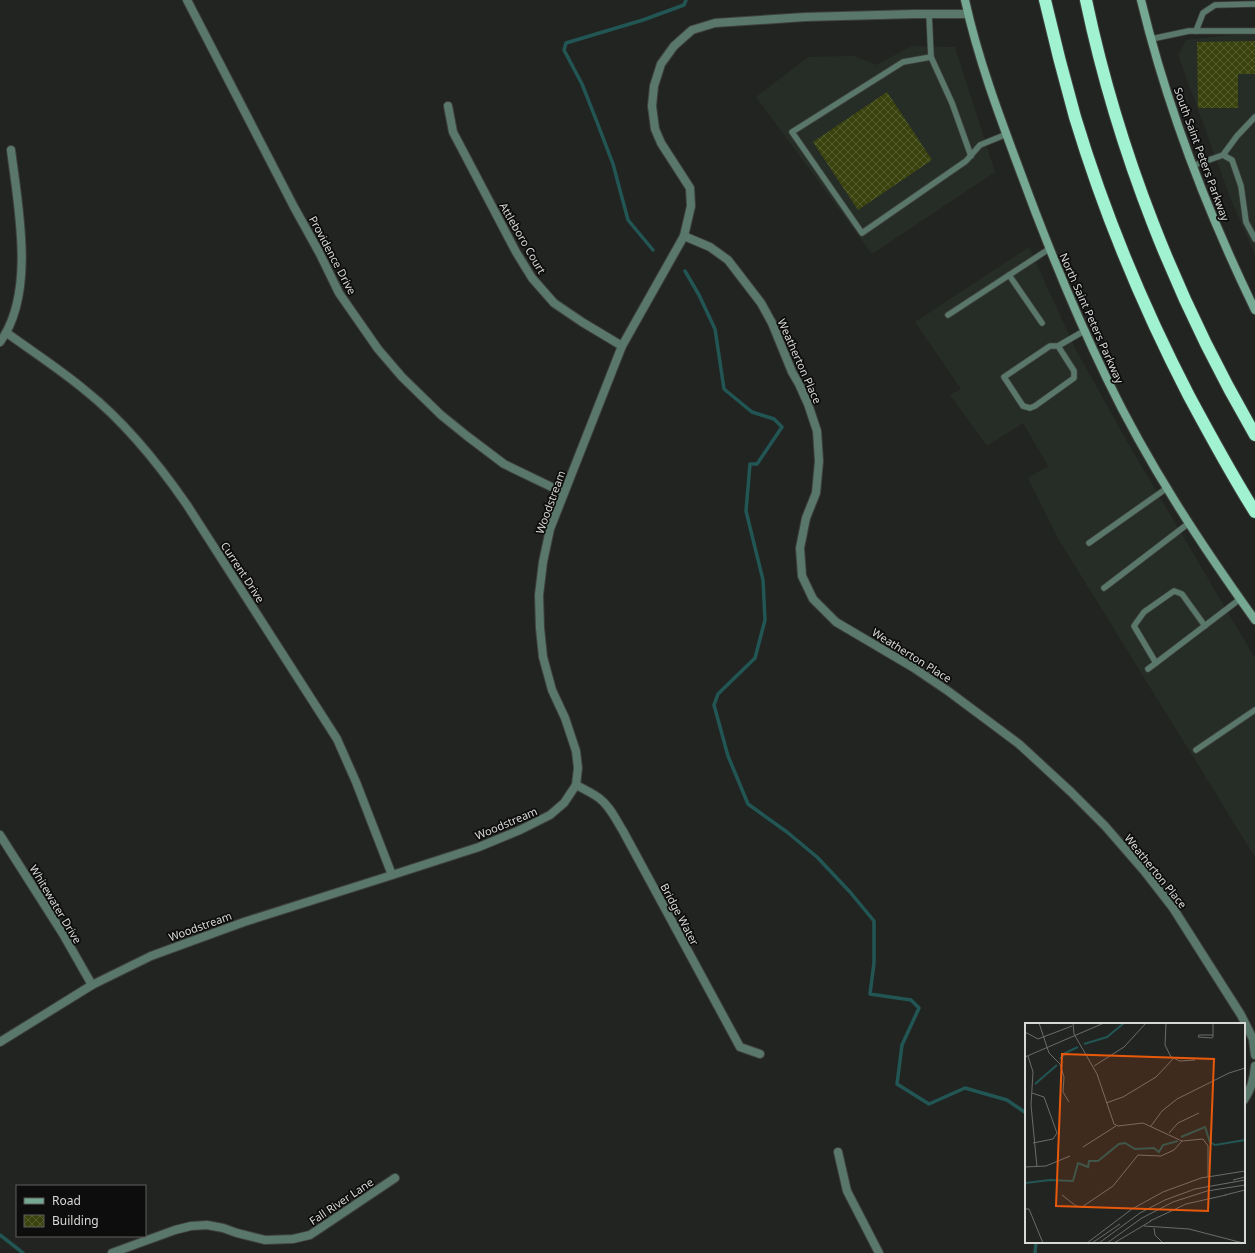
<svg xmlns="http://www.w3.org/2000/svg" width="1255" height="1253" viewBox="0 0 1255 1253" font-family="'Noto Sans',sans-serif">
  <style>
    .built { fill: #262d26 }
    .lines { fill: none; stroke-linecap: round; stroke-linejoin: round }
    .stream { stroke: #225654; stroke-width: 3.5 }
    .building { fill: url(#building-cross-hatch) }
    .lane-casing { stroke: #3f413e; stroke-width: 7 }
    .street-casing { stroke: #3f413e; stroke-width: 10 }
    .secondary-casing { stroke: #3f413e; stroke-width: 10 }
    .highway-casing { stroke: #3f413e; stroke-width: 14 }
    .lane { stroke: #59786b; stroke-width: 5.5 }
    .street { stroke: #59786b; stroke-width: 8 }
    .secondary { stroke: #76a994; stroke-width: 8 }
    .highway { stroke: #a0f2d1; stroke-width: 12 }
    .labels { text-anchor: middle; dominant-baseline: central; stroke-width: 3.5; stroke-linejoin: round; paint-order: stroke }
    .street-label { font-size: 11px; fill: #d8d9d7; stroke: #0c0d0c }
    .inset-river { fill: none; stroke: #225654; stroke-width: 2 }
    .inset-road { fill: none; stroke: #6b6c6a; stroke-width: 1 }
    .view { fill: #e8590c; fill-opacity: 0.15; stroke: #e8590c; stroke-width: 2 }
    .inset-edge { fill: none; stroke: #d8d9d7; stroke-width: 2 }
  </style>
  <defs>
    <pattern id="building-cross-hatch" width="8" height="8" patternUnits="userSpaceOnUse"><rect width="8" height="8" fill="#3a420d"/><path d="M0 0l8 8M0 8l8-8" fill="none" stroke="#565d30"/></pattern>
  </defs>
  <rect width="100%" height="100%" fill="#222421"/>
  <g class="built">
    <path d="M1232 35H1255V255L1230 197 1178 55 1186 40Z"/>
    <path d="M912 46 955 47 995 172 872 254 756 97 808 57 855 56 876 65Z"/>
    <path d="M1029 247 1075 348 1129 445 1255 658V857L1059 540 1028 478 1048 466 1023 423 987 446 950 395 961 389 915 322Z"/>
  </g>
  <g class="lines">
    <g class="stream">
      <path d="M653 250 628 220 613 164 597 122 582 84 564 50 566 43 643 20 684 5 686 0"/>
      <path d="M685 271 699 295 715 329 724 389 752 412 774 419 782 427 757 464H750L746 511 763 580 765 620 755 658 718 694 714 705 728 756 748 804 787 832 817 857 850 892 874 921V963L870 994 911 1000 919 1008 902 1045 897 1084 929 1104 965 1088 1007 1100 1026 1113"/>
      <path d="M0 1235 23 1253"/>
      <path d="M1035 1253 1036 1242"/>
    </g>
  </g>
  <g class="building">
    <path d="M1255 41V74H1238V108H1198L1197 42Z"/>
    <path d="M887 92 932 160 858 210 813 142Z"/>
  </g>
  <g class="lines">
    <g class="lane-casing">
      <g id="lane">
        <path d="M929 14 931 57 903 62 792 132 862 233 966 161 980 145 1007 134"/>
        <path d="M1196 31 1203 13 1215 5 1255 4"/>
        <path d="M1151 39 1189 31H1255"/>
        <path d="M931 57 952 103 971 156"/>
        <path d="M1223 155 1237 136 1255 117"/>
        <path d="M1192 166 1223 155 1232 160 1241 186 1246 222 1255 239"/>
        <path d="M1009 275 1042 323"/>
        <path d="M948 315 1049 249"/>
        <path d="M1058 346 1074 371V378L1035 406 1030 408 1023 406 1004 377 1050 346H1058L1084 331"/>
        <path d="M1089 543 1167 488"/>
        <path d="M1104 588 1189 523"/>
        <path d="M1156 663 1134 626 1144 612 1174 591 1182 594 1205 626"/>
        <path d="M1148 669 1240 599"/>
        <path d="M1196 750 1255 710"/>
      </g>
    </g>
    <g class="street-casing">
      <g id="street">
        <path d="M187 0 294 207 320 254 339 293 378 349 402 377 441 415 467 436 504 464 564 493"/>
        <path d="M448 106 453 132 516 252 532 278 554 303 582 322 622 346"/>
        <path d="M684 236 710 247 728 260 761 303 772 323 792 372 799 384 808 404 817 431 819 461 816 493 806 518 800 548 802 576 813 599 836 622 914 668 948 691 1019 744 1071 792 1105 826 1145 872 1173 908 1241 1015 1253 1039 1255 1055"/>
        <path d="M7 333C33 352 61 370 86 391 126 423 158 463 187 505L337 739 356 782 392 875"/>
        <path d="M0 342C36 293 18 206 11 150"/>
        <path d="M576 785C584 789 592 793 599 798 610 806 616 820 623 831L740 1047 760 1054"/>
        <path d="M0 835 63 934 92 985"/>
        <path d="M0 1042 92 985 151 956 244 922 386 877 479 847 520 830 550 815 564 803 576 785 578 768 576 751 565 718 552 690 543 657 540 628 539 595 543 562 550 529 622 346 684 236 691 206 690 188 661 143 655 129 652 106 654 86 661 64 674 46 692 30 715 23 805 17 915 14H968"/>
        <path d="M1244 1100C1251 1090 1254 1079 1255 1066"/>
        <path d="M838 1152 847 1191 879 1253"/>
        <path d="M112 1253 175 1230 191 1226 207 1225 223 1228 237 1233 265 1240 293 1239 310 1235 395 1178"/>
      </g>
    </g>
    <g class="secondary-casing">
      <g id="secondary">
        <path d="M965 0C978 59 999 115 1020 171 1046 242 1074 311 1107 379 1148 464 1200 543 1255 620"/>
        <path d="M1141 0C1167 107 1207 211 1255 310"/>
      </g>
    </g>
    <g class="highway-casing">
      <g id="highway">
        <path d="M1045 0C1054 39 1064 78 1075 117 1104 213 1143 307 1189 396 1210 435 1231 474 1255 512"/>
        <path d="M1086 0C1118 152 1177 301 1255 435"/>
      </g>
    </g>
    <use href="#lane" class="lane"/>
    <use href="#street" class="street"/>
    <use href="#secondary" class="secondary"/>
    <use href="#highway" class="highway"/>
  </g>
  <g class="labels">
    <g class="street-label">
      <text transform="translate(1202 154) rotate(70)">South Saint Peters Parkway</text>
      <text transform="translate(523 238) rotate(60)">Attleboro Court</text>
      <text transform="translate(333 255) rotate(62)">Providence Drive</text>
      <text transform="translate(1092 318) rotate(66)">North Saint Peters Parkway</text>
      <text transform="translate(800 361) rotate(66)">Weatherton Place</text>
      <text transform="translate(550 502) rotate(-70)">Woodstream</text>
      <text transform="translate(243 572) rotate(57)">Current Drive</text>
      <text transform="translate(912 655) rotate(32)">Weatherton Place</text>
      <text transform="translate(506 823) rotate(-23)">Woodstream</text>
      <text transform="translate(1156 871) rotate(51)">Weatherton Place</text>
      <text transform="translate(56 904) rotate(59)">Whitewater Drive</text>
      <text transform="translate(680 914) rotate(62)">Bridge Water</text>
      <text transform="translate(200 926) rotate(-20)">Woodstream</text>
      <text transform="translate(341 1201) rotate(-34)">Fall River Lane</text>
    </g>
  </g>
  <g transform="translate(1025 1023)">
    <rect width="220" height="220" fill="#222421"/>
    <path class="inset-river" d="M59 21 82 14 99 0M35 36 40 30 53 24M10 61 32 42M156 114 180 104 185 119 190 122 220 117M0 160 25 157 48 158 53 140 63 144 64 138H73L94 121 100 120 110 126 129 125 134 129 138 122 153 118"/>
    <path class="inset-road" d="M14 0 24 30 35 41 39 54 38 69 44 79M48 0 49 11 72 51 89 101 93 103 118 100 157 118 178 116 183 123V154M141 0 140 22 146 34 155 38 170 37M188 0V14L187 15 173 14 174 12H188M0 9 13 16 47 3M3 33 8 49 6 82 12 144M0 34 79 0M69 43 99 24 121 0M7 70 19 74 32 110 28 116 8 120M81 80 98 74 131 54 148 36M126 103 137 88 152 76 204 50 220 45M144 110 153 100 174 90M58 124 91 103M0 144 21 143 45 133M208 157 220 154M37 172 51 183 57 184 88 163 113 132 136 133 149 127 157 118M200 172 220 167M0 186H4L18 220M125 198 161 181 201 172M119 203 164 206 218 220M129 205 130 212 138 220M62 220 107 186 138 169 176 155 220 148M67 220 95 201M74 220 115 190 140 177 170 166 220 157M82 220 117 195 148 179 182 168 220 162M89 220 126 198"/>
    <path class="view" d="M37 31 189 36 183 188 31 183Z"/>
    <rect width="220" height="220" class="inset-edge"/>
  </g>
  <rect x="16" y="1185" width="130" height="52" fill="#0c0d0c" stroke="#5e5f5d"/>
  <rect x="24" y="1198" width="20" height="6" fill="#76a994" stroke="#5e5f5d"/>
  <text x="52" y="1205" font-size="12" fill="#d8d9d7">Road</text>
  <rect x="24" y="1215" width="20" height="12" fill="url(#building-cross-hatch)" stroke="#5e5f5d"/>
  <text x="52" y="1225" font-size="12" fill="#d8d9d7">Building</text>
</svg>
